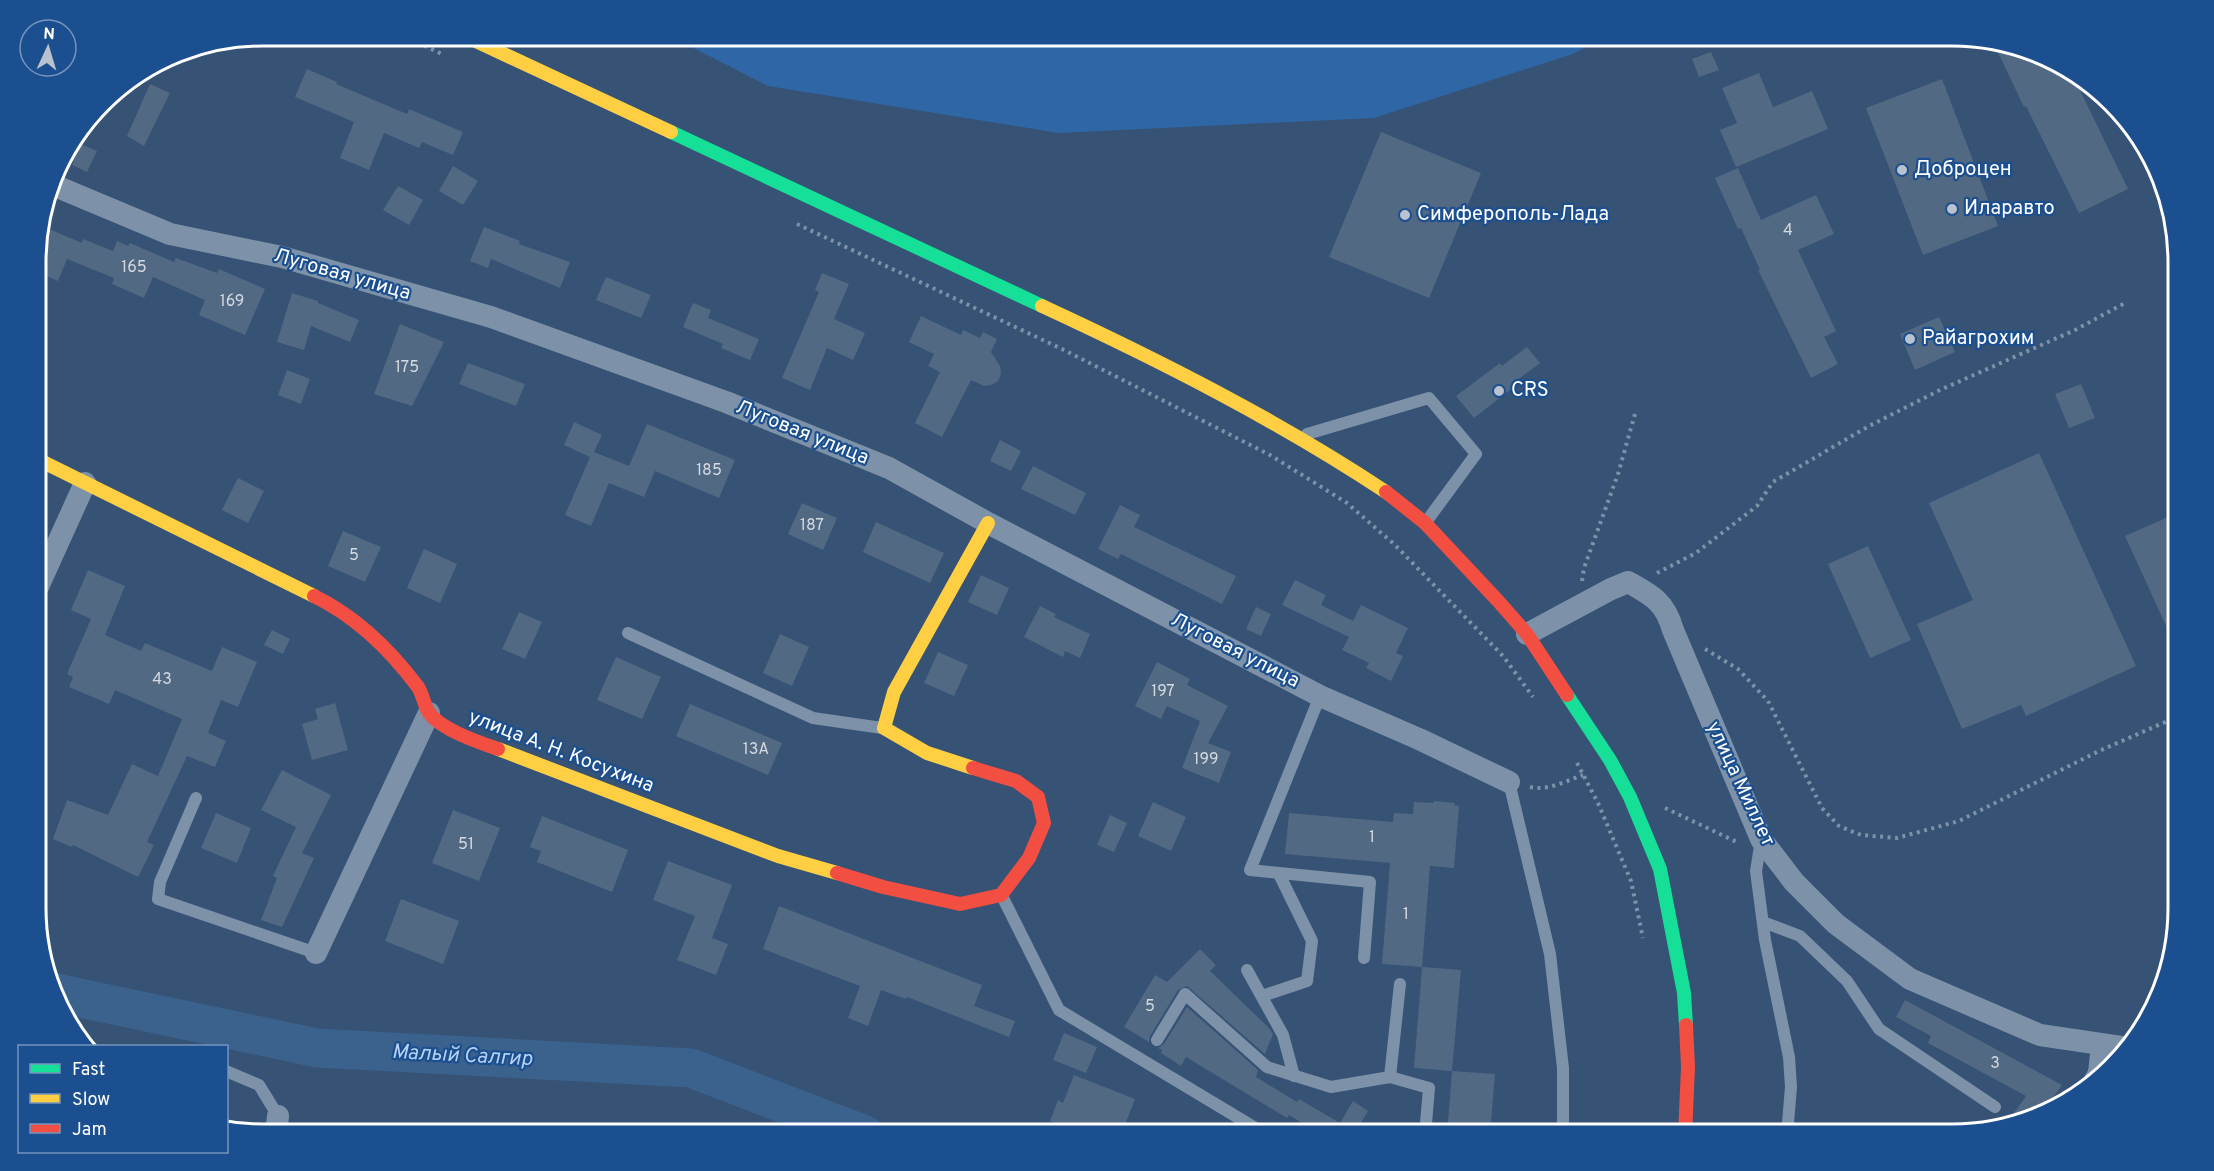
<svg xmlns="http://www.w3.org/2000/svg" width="2214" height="1171" viewBox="0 0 2214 1171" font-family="Overpass,sans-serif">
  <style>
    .green { fill: #2f66a5 }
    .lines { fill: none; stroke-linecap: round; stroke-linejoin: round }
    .river { stroke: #3b618d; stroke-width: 39 }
    .building { fill: #526984 }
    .path { stroke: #7d92a8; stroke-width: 4; stroke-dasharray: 3 4.5; stroke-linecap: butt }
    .lane { stroke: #7d92a8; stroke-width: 12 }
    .street { stroke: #7d92a8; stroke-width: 22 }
    .fast { stroke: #16e098; stroke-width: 14 }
    .slow { stroke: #ffcf43; stroke-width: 14 }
    .jam { stroke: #f24e42; stroke-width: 14 }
    .poi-dot { fill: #b9c2ce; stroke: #1b4f8f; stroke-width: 2 }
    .labels { text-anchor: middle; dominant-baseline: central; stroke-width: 4.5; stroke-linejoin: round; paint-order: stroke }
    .number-label { font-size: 16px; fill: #d4dae0 }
    .poi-label { font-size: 20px; fill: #fff; stroke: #1b4f8f; text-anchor: start }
    .street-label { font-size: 20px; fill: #fff; stroke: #1b4f8f }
    .water-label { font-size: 21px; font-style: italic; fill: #b5d3f5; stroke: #1b4f8f }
    .rim { fill: none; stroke: #fff; stroke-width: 3 }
  </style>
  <rect width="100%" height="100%" fill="#365274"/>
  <path class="green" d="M670 36H1607L1573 54 1374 118 1059 133 768 86Z"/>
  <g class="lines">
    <path class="river" d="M52 992 317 1048 691 1068 865 1135"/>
  </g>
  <g class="building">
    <path d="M1995 46 2052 59 2082 79 2076 82 2128 189 2079 213 2026 106 2024 107Z"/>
    <path d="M1711 52 1719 70 1699 77 1692 59Z"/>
    <path d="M307 69 337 82 336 84 407 114 409 109 463 132 453 155 422 142 419 148 384 133 369 170 340 158 354 122 295 97Z"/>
    <path d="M1759 73 1773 107 1812 91 1828 129 1736 167 1720 130 1737 123 1722 88Z"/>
    <path d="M1942 79 1998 226 1923 255 1866 108Z"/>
    <path d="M150 84 170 93 144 146 127 136Z"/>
    <path d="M1381 132 1481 173 1429 298 1329 257Z"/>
    <path d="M81 144 97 151 87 172 72 165Z"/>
    <path d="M453 166 478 181 463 205 439 191Z"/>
    <path d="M1738 168 1761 220 1816 195 1834 234 1798 250 1836 331 1824 337 1838 364 1811 378 1758 270H1760L1741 228 1738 229 1715 178Z"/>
    <path d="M398 186 423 200 409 225 383 210Z"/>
    <path d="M42 226 82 243 83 239 113 251 117 241 128 246 130 243 174 262 176 258 217 273 219 269 265 289 245 335 199 315 205 300 153 277 144 298 112 284 114 278 67 259 58 281 37 272V247Z"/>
    <path d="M484 227 520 241 519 244 570 262 560 288 491 259 488 268 470 261Z"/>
    <path d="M822 273 849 284 834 319 865 333 853 360 827 348 810 390 782 378 819 292 815 290Z"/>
    <path d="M606 277 651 295 641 318 596 300Z"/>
    <path d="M292 293 318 301V303L359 320 350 342 311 326 304 350 277 342Z"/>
    <path d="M693 303 711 310 708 318 759 339 750 360 721 348 723 344 683 327Z"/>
    <path d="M921 316 961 335 963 330 980 338 983 332 997 339 991 352 1000 366 1001 374 998 381 991 385 984 386 971 380 942 437 915 423 940 372 928 366 934 354 909 342Z"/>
    <path d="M1939 317 1955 352 1915 370 1900 334Z"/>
    <path d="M400 324 444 342 412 406 374 394Z"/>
    <path d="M1527 347 1540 363 1516 381 1518 384 1474 418 1456 396 1500 363 1502 366Z"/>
    <path d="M468 363 525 384 516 406 459 384Z"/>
    <path d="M287 370 310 379 301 404 278 395Z"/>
    <path d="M2081 384 2095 418 2069 428 2055 394Z"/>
    <path d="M574 422 602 435 594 452 629 466 647 424 735 460 719 498 655 471 644 497 609 483 591 526 565 515 590 457 564 445Z"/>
    <path d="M1000 440 1021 451 1011 471 990 461Z"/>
    <path d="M2039 453 2136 666 2026 716 2021 705 1962 729 1917 624 1973 600 1929 503Z"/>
    <path d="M1033 466 1086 493 1075 515 1021 489Z"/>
    <path d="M238 478 264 491 248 523 222 510Z"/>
    <path d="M802 503 837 518 823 550 788 534Z"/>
    <path d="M1120 505 1140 515 1134 527 1236 576 1222 604 1121 554 1118 559 1098 549Z"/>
    <path d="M2177 513V650L2125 536Z"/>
    <path d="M876 522 944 553 930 583 863 552Z"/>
    <path d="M343 531 381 547 365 582 328 566Z"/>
    <path d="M1868 546 1911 640 1870 658 1828 564Z"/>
    <path d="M424 549 457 564 440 603 407 588Z"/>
    <path d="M88 570 125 586 105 635 141 651 145 643 212 671 222 647 257 662 238 707 221 700 208 733 226 741 215 767 187 756 147 842 154 845 138 877 73 845 72 847 53 839 67 800 108 815 132 764 158 776 182 719 115 690 109 704 69 687 73 677 67 674 91 619 71 610Z"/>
    <path d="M981 575 1009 588 997 615 968 602Z"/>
    <path d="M1295 580 1326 595 1321 605 1353 621 1361 605 1408 628 1396 653 1403 656 1391 681 1366 668 1369 663 1342 650 1349 637 1282 605Z"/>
    <path d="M1040 606 1056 614 1054 617 1090 634 1080 658 1065 651 1063 657 1024 637Z"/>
    <path d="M1256 607 1271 614 1261 636 1246 629Z"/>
    <path d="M519 612 542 622 525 659 502 649Z"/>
    <path d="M272 630 290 639 283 654 264 645Z"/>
    <path d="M780 634 809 647 792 686 763 673Z"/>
    <path d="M938 652 968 665 954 696 924 683Z"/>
    <path d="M616 657 661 677 642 719 597 700Z"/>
    <path d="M1157 662 1190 679 1187 685 1228 706 1208 743 1231 752 1219 783 1182 768 1200 721 1167 706 1161 719 1135 706Z"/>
    <path d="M335 703 348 750 312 760 302 724 318 719 315 709Z"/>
    <path d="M690 704 782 743 768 775 676 736Z"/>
    <path d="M282 770 331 795 302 853 314 858 282 927 261 920 277 878 273 876 296 827 261 810Z"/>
    <path d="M1434 801 1455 803 1454 805 1459 806 1454 868 1430 866 1422 967 1382 964 1390 863 1285 854 1289 813 1393 822 1394 813 1413 814 1414 802 1433 803Z"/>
    <path d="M1153 802 1186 817 1171 851 1138 836Z"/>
    <path d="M453 810 500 828 479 881 432 863Z"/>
    <path d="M216 813 251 828 237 863 201 848Z"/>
    <path d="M1110 815 1127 823 1114 852 1097 845Z"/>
    <path d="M542 816 628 850 612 892 537 862 541 851 530 847Z"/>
    <path d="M668 861 732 885 712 938 728 944 716 975 677 960 695 916 653 900Z"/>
    <path d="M401 899 459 921 443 964 385 941Z"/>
    <path d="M779 906 982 985 974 1006 1015 1021 1009 1037 907 997 906 999 881 990 868 1026 848 1018 860 986 763 949Z"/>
    <path d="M1200 949 1216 965 1210 971 1270 1029 1273 1034 1265 1054 1187 986 1178 990 1150 1036 1149 1042 1124 1027 1155 975 1167 982Z"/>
    <path d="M1422 967 1461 970 1452 1071 1414 1068Z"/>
    <path d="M1905 1000 2062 1085 2041 1115 2024 1123 2004 1127 2026 1096 1928 1043 1931 1036 1896 1017Z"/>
    <path d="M1187 1007 1258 1070 1256 1077 1297 1102 1299 1099 1340 1123 1353 1101 1368 1111 1355 1133 1359 1135H1322L1289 1115 1287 1118 1186 1057 1181 1066 1161 1053 1162 1050 1158 1048 1164 1044Z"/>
    <path d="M1064 1033 1097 1047 1086 1073 1053 1060Z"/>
    <path d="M1452 1071 1495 1074 1490 1135H1447Z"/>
    <path d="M1074 1075 1135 1099 1121 1135H1084L1050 1121 1058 1100 1063 1103Z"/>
  </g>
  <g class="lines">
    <g class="path">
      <path d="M404 36 444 55"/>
      <path d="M797 224 1064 350 1270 455 1347 503 1395 545 1503 656 1533 697"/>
      <path d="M1657 573 1696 553 1757 506 1773 482 1869 426 1940 390 2075 330 2125 303"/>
      <path d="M1582 581 1584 568 1618 474 1635 414"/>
      <path d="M1705 649 1738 669 1768 701 1822 808 1839 826 1861 835 1897 838 1959 821 2099 751 2177 717"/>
      <path d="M1577 763 1598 803 1631 881 1643 938"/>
      <path d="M1530 787C1548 791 1566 781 1583 775"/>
      <path d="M1665 808 1739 843"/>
    </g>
    <g class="lane">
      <path d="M1307 434 1429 398 1476 454 1426 522"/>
      <path d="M628 633 813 718 882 728"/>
      <path d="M1320 696 1250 870 1370 882 1364 958"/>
      <path d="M1509 782 1550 954 1563 1068V1135"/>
      <path d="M196 798 160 882 158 899 316 953"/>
      <path d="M1761 840 1756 871 1765 940 1789 1057 1791 1087 1787 1135"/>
      <path d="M1002 896 1059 1010 1267 1135"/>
      <path d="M1763 922 1800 936 1847 981 1879 1029 1995 1107"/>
      <path d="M1247 970 1283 1035 1294 1076"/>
      <path d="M1262 996 1307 981 1312 941 1279 874"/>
      <path d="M1157 1040 1185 994 1267 1067 1331 1087 1390 1077 1429 1088 1425 1135"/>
      <path d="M226 1071 259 1085 278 1116"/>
      <path d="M1390 1077 1400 984"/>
    </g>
    <g class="street">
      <path d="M53 185 170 234 282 257 491 317 726 402 889 468 988 523 1320 696 1419 739 1509 782"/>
      <path d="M37 589 85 483"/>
      <path d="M1527 634 1611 589 1628 582C1653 596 1665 602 1673 630L1761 839 1794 882 1836 924 1910 979 2040 1035 2128 1048"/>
      <path d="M316 953 429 713"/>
      <path d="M2094 1082 2099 1073 2102 1045"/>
      <path d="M276 1135 278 1116"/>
    </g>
    <g class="fast">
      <path d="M671 132 1042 306"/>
      <path d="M1567 695 1610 760 1630 797 1660 869 1684 993 1686 1025"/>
    </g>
    <g class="slow">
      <path d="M465 36 671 132"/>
      <path d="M1042 306C1161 361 1277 420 1386 492"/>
      <path d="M37 459 314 596"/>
      <path d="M498 749 778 856 837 873"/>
      <path d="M973 768 927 753 884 728 894 692 988 523"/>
    </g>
    <g class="jam">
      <path d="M1386 492 1425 523 1499 602 1527 634 1567 695"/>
      <path d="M314 596C355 616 391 651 418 687 423 695 424 705 429 713 442 730 478 742 498 749"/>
      <path d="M837 873 883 887 960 904 1001 895 1029 858 1044 823 1038 797 1016 781 973 768"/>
      <path d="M1685 1135 1688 1067 1686 1025"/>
    </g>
  </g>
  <g class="poi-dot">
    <circle cx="1902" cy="170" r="6"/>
    <circle cx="1952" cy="209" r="6"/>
    <circle cx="1405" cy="215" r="6"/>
    <circle cx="1910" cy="339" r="6"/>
    <circle cx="1499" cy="391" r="6"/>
  </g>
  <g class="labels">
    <g class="number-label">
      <text x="1788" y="231">4</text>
      <text x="134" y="268">165</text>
      <text x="232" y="302">169</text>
      <text x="407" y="368">175</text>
      <text x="709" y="471">185</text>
      <text x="812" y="526">187</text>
      <text x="354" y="556">5</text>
      <text x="162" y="680">43</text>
      <text x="1163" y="692">197</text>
      <text x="756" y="750">13А</text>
      <text x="1206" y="760">199</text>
      <text x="1372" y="838">1</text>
      <text x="466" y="845">51</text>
      <text x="1406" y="915">1</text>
      <text x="1150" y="1007">5</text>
      <text x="1995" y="1064">3</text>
    </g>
    <g class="poi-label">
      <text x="1914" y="170">Доброцен</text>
      <text x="1964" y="209">Иларавто</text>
      <text x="1417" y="215">Симферополь-Лада</text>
      <text x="1922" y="339">Райагрохим</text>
      <text x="1511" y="391">CRS</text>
    </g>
    <g class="street-label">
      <text transform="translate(342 275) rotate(16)">Луговая улица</text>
      <text transform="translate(802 433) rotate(22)">Луговая улица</text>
      <text transform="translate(1235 651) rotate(27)">Луговая улица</text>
      <text transform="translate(561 752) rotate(21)">улица А. Н. Косухина</text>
      <text transform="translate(1740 784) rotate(65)">улица Миллет</text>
    </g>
    <g class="water-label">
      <text transform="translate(462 1056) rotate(3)">Малый Салгир</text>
    </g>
  </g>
  <path d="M0 0H2214V1171H0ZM262 46H1952A216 216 0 0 1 2168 262V908A216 216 0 0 1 1952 1124H262A216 216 0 0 1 46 908V262A216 216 0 0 1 262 46Z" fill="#1b4f8f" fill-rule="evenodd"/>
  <path class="rim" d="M262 46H1952A216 216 0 0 1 2168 262V908A216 216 0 0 1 1952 1124H262A216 216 0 0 1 46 908V262A216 216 0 0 1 262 46Z"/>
  <rect x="18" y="1045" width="210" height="108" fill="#1b4f8f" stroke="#7695bc" stroke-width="1.5"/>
  <rect x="30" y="1064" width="30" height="9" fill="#16e098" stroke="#7695bc" stroke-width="1.5"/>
  <text x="72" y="1075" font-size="18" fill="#ffffff">Fast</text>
  <rect x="30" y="1094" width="30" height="9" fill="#ffcf43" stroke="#7695bc" stroke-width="1.5"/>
  <text x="72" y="1105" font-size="18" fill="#ffffff">Slow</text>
  <rect x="30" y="1124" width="30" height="9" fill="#f24e42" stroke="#7695bc" stroke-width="1.5"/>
  <text x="72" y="1135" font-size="18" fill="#ffffff">Jam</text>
  <g transform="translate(48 48) rotate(4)"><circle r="28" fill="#1b4f8f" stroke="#7695bc" stroke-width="1.5"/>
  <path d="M0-4.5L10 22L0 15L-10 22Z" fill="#b9c2ce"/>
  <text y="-9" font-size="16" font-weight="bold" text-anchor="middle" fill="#ffffff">N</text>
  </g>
</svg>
